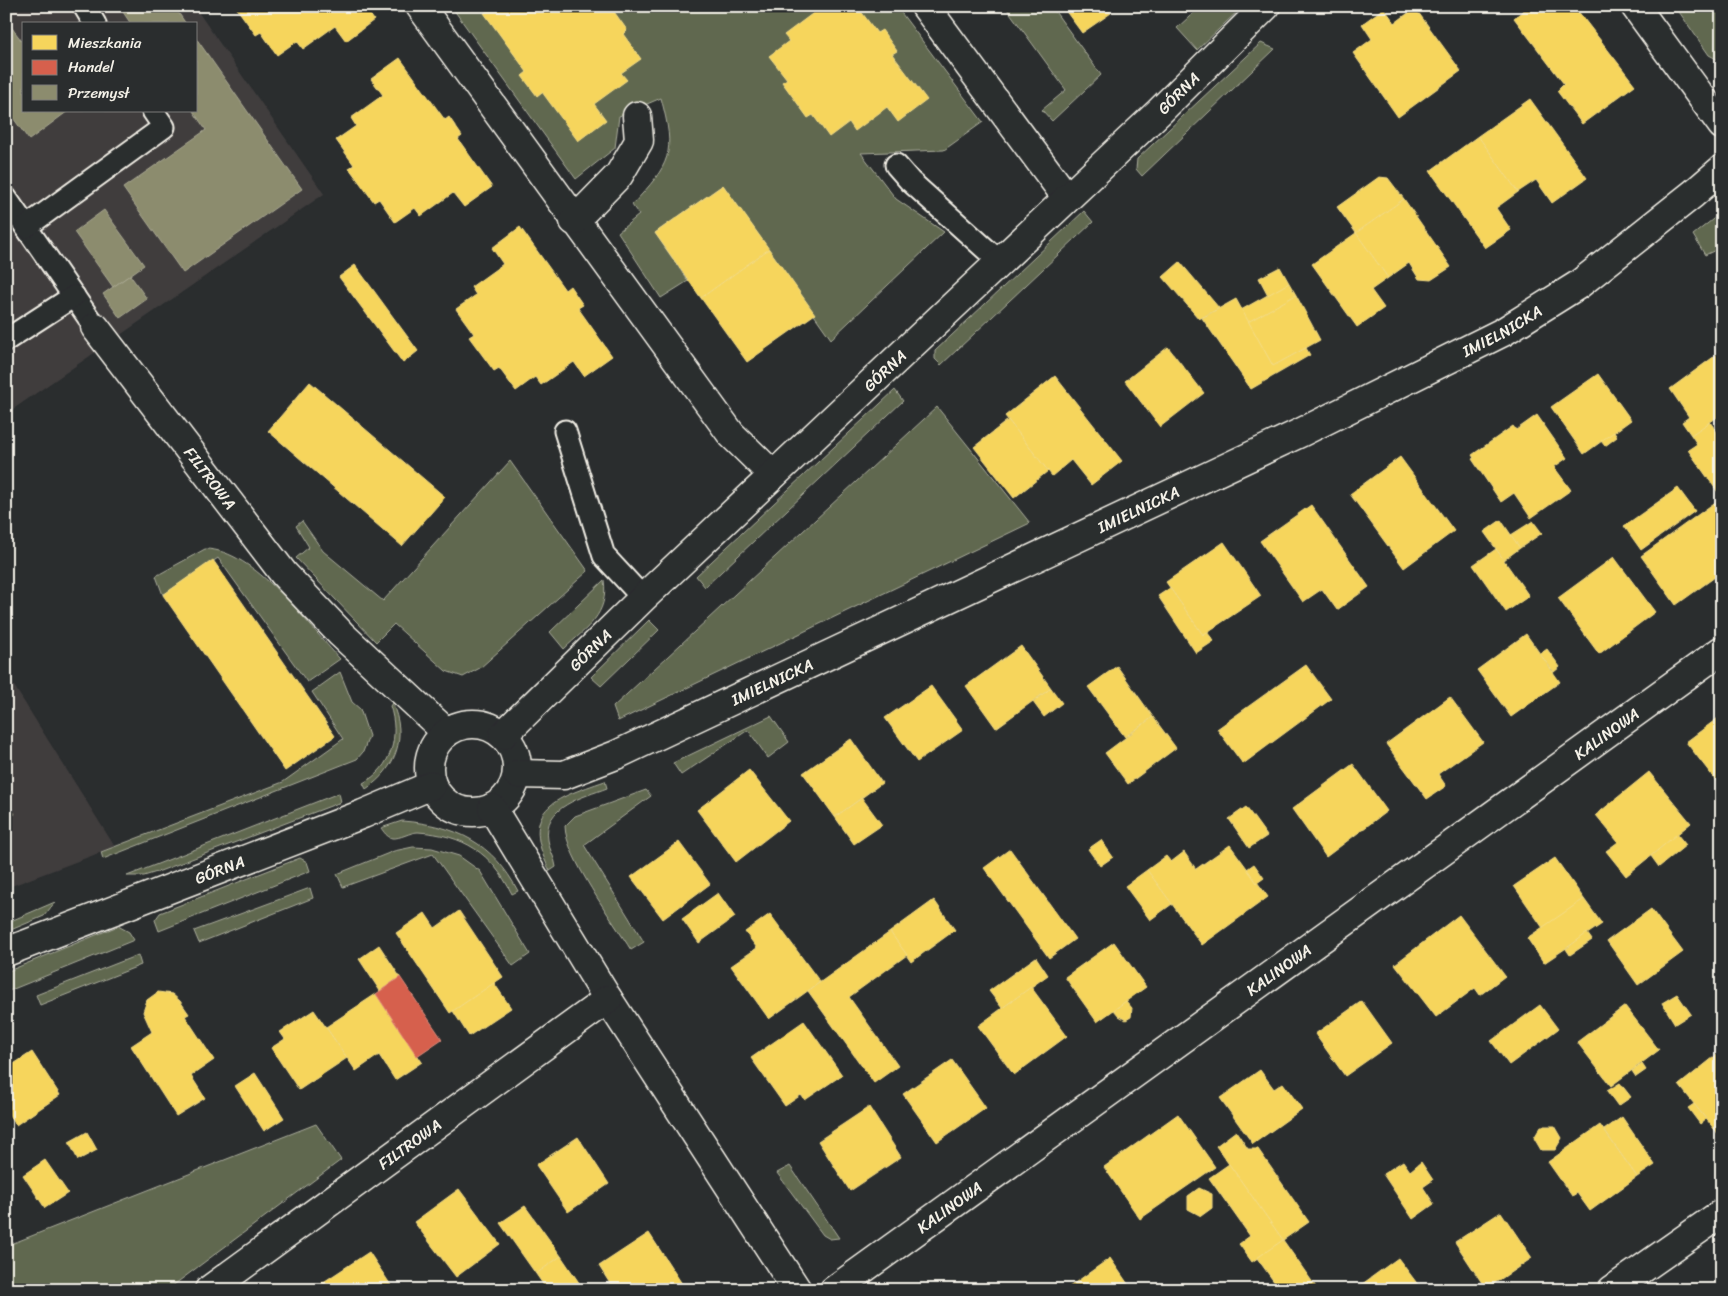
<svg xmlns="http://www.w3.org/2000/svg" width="1728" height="1296" viewBox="0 0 1728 1296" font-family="Sriracha,sans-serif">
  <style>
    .built { fill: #403d3e; fill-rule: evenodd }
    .green { fill: #60684f; stroke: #aaac9c }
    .homes { fill: #f6d55c; stroke: #f5dd86 }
    .shops { fill: #d6604d; stroke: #df8c7c }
    .industry { fill: #8c8c6e; stroke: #abaa93 }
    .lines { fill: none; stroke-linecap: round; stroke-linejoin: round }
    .service-casing { stroke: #f4f1e8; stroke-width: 25 }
    .minor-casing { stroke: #f4f1e8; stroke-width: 31 }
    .service { stroke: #2a2d2e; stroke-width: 21 }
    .minor { stroke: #2a2d2e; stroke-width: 28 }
    .labels { text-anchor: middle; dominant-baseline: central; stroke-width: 5; stroke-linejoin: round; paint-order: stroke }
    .street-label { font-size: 16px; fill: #f4f1e8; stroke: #2a2d2e }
  </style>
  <rect width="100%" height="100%" fill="#2a2d2e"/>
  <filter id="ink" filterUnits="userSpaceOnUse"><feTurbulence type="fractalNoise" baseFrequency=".02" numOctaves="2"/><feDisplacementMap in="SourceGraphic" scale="10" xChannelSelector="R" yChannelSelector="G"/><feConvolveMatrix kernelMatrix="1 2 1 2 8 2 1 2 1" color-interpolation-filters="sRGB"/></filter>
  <g filter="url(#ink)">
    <g class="built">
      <path d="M6 6H194L324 194 6 414ZM24 24H196V111H24Z"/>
      <path d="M6 673 115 847 6 888Z"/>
    </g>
    <g class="green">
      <path d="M451 6H896L983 122 944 150 861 153 896 199 944 232 831 339 723 185 655 233 688 281 661 298 618 232 639 215 632 205C671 163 676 154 661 98L619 116 615 148 576 179Z"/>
      <path d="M1005 6H1051L1101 75 1052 121 1042 110 1066 90Z"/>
      <path d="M1201 6H1243L1197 50 1177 28Z"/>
      <path d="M1675 6H1722V62L1709 55Z"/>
      <path d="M1261 43 1275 49 1142 176 1136 169 1137 159Z"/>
      <path d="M1084 211 1093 222 941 365 935 359V351Z"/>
      <path d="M1722 212V247L1705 255 1693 235Z"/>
      <path d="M895 390 903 401 705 587 696 576Z"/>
      <path d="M937 407 1030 523 618 721 613 707Z"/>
      <path d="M510 461 588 571 480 668 463 677 446 671 394 624 376 642 296 558 309 547 296 526 302 521 323 551 383 601Z"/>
      <path d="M205 549C254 549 308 625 340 659L307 682 218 558 163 595 156 576Z"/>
      <path d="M604 580C609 615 587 627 564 649L550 632Z"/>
      <path d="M649 620 659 630 601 686 591 677Z"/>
      <path d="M340 672 352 702 360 709 369 736 363 752 357 759 103 859 101 852 283 782 343 739 312 692Z"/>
      <path d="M392 703C408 737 396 769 366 789L363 783C392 768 400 736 390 706Z"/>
      <path d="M771 716 789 742 768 758 748 730 681 775 673 763Z"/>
      <path d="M605 781 607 788C584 797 542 806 548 840 549 850 555 857 556 867L550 871C519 809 553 799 605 781Z"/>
      <path d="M646 790 651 796 584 845 644 942 631 950C614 922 565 856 565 826L575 816Z"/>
      <path d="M339 793 341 802 160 871 144 876H127Z"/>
      <path d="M402 821C456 825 493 843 518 891L512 894C492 853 464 835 418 832 410 832 400 839 392 838 387 837 384 832 381 828Z"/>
      <path d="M413 847 432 848 459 856 480 871 530 954 513 966 433 854 343 887 337 874 394 851Z"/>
      <path d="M300 858 307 862 310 871 159 931 155 920 160 913Z"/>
      <path d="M310 888 313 898 199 943 194 931Z"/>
      <path d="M55 902 44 916 6 932V923Z"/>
      <path d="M118 926 129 932 134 940 6 992V972Z"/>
      <path d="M138 955 141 965 40 1005 36 995Z"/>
      <path d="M316 1124 341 1160 167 1290H6V1246Z"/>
      <path d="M790 1166 839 1238 830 1239 823 1235 777 1173Z"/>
    </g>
    <g class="homes">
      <path d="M235 6H364L374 20 346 41 335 26 303 49 297 41 277 55 261 32 256 35Z"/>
      <path d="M493 6H610L627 30 623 34 641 59 621 73 627 80 594 104 606 120 578 141 542 92 537 96 522 76 527 72 484 13Z"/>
      <path d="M813 6H857L877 33 882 30 897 51 892 54 927 100 898 122 887 107 855 131 849 122 829 137 813 115 808 118 782 82 787 79 769 56 789 41 784 35 816 11Z"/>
      <path d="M1062 6H1106L1111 13 1082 33Z"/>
      <path d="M1529 6H1574L1635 85 1582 124 1557 91 1564 84 1514 18Z"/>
      <path d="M1384 8 1395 23 1415 8 1461 71 1398 117 1353 53 1372 39 1362 24Z"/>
      <path d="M400 58 445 120 449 117 462 136 458 139 492 187 464 207 453 193 421 216 415 208 395 222 379 199 374 202 349 168 354 165 336 140 356 126 351 118 383 95 371 79Z"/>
      <path d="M1530 99 1587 178 1552 203 1536 180 1518 192 1478 136Z"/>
      <path d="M1478 136 1518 192 1496 208 1511 230 1485 248 1430 171Z"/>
      <path d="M1379 177 1388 178 1404 199 1356 233 1337 207Z"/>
      <path d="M723 185 769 249 701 298 655 233Z"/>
      <path d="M1404 199 1451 267 1431 280 1419 279 1409 263 1388 278 1356 233Z"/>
      <path d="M520 227 565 290 570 286 583 305 578 308 612 356 584 376 574 362 541 385 535 377 516 391 499 368 494 371 469 337 474 334 456 309 476 295 471 287 503 264 492 248Z"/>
      <path d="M1356 233 1388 278 1371 290 1384 308 1357 327 1312 264Z"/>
      <path d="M769 249 815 314 747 362 701 298Z"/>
      <path d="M1180 262 1219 308 1199 319 1163 277Z"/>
      <path d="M355 265 418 351 403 363 339 277Z"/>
      <path d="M1280 267 1289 283 1268 295 1259 278Z"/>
      <path d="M1289 283 1296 295 1248 322 1241 310Z"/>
      <path d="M1296 295 1320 340 1273 366 1248 322Z"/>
      <path d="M1236 299 1273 366 1306 348 1310 355 1251 389 1202 318Z"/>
      <path d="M1168 347 1204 393 1160 427 1125 381Z"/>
      <path d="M1719 353 1722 357V414L1691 435 1682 422 1689 417 1670 389Z"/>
      <path d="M1598 374 1631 420 1584 454 1551 407Z"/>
      <path d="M1055 376 1122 461 1091 485 1071 460 1052 476 1005 416Z"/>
      <path d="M310 382 445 497 402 546 268 431Z"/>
      <path d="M1537 415 1567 458 1554 467 1571 490 1531 518 1514 493 1501 502 1472 459 1474 458 1472 455 1513 426 1516 430Z"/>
      <path d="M1008 420 1048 471 1014 498 974 447Z"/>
      <path d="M1710 422 1722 439V498L1688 450 1697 444 1691 435Z"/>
      <path d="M1614 432 1617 437 1605 446 1601 441Z"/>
      <path d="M1400 457 1454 531 1404 568 1350 494Z"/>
      <path d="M1678 488 1695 511 1641 550 1624 526Z"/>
      <path d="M1717 501 1722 508V572L1676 605 1641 556Z"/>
      <path d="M1311 505 1369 587 1337 610 1322 589 1303 602 1260 541Z"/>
      <path d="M1501 520 1520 548 1504 560 1484 532Z"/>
      <path d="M1533 521 1542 533 1520 548 1511 535Z"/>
      <path d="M1224 542 1261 596 1203 635 1166 582Z"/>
      <path d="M1496 549 1529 596 1506 612 1473 565Z"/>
      <path d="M1614 557 1655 612 1599 654 1558 598Z"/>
      <path d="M213 560 335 736 285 771 163 595Z"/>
      <path d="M1170 588 1203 635 1207 632 1214 641 1196 653 1158 596Z"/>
      <path d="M1526 634 1560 682 1511 717 1477 670Z"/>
      <path d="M1021 646 1051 688 996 728 966 686Z"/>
      <path d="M1547 649 1560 667 1554 672 1540 654Z"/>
      <path d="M1306 665 1331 699 1243 764 1217 729Z"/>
      <path d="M1117 666 1153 717 1125 737 1088 687Z"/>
      <path d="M931 686 963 730 917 762 885 718Z"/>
      <path d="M1051 688 1062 703 1044 717 1033 702Z"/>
      <path d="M1450 697 1483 742 1438 774 1446 786 1427 799 1386 744Z"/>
      <path d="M1722 715V786L1721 787 1686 742Z"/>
      <path d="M1153 717 1176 748 1128 784 1105 753Z"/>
      <path d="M851 739 882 783 835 817 803 773Z"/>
      <path d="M1353 764 1387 811 1326 857 1292 809Z"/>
      <path d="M749 770 789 821 736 862 697 810Z"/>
      <path d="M1649 772 1691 823 1626 876 1606 851 1618 842 1596 815Z"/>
      <path d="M862 798 882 825 854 844 835 817Z"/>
      <path d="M1246 807 1267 836 1249 848 1229 819Z"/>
      <path d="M1677 834 1686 845 1659 867 1651 856Z"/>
      <path d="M1101 840 1113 857 1100 866 1088 849Z"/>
      <path d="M679 842 710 884 663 919 631 877Z"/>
      <path d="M1230 845 1268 897 1202 945 1147 870 1166 856 1171 862 1184 852 1196 869Z"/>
      <path d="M1010 849 1075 939 1049 958 984 868Z"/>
      <path d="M1555 858 1584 899 1543 928 1514 886Z"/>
      <path d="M1254 864 1264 878 1257 883 1247 869Z"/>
      <path d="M1147 870 1172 904 1150 920 1125 886Z"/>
      <path d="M718 893 735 917 699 943 682 919Z"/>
      <path d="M1584 899 1602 924 1544 963 1527 938Z"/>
      <path d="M934 900 955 930 911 962 890 932Z"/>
      <path d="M1651 909 1683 952 1638 985 1607 941Z"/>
      <path d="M459 911 503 977 450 1013 396 933 425 913 435 928Z"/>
      <path d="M770 914 820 982 769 1019 731 966 757 948 745 932Z"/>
      <path d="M1459 915 1505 976 1480 995 1475 988 1436 1017 1395 964Z"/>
      <path d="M890 932 907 955 849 997 898 1066 874 1083 808 991Z"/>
      <path d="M1587 933 1592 940 1570 955 1566 949Z"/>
      <path d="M1114 942 1146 987 1097 1022 1065 977Z"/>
      <path d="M379 945 400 977 380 991 359 959Z"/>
      <path d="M1036 957 1048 975 1002 1008 989 991Z"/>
      <path d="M494 983 511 1008 469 1036 453 1011Z"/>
      <path d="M1031 987 1067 1036 1014 1075 978 1026Z"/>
      <path d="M158 992 172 994 180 1001 189 1014 185 1016 214 1060 191 1076 205 1098 176 1116 131 1046 152 1032 143 1012 147 1000Z"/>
      <path d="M376 994 422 1062 395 1080 379 1055 356 1071 326 1027Z"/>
      <path d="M1677 994 1691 1014 1675 1024 1662 1003Z"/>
      <path d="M1126 1001 1132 1008 1131 1017 1126 1020 1119 1016 1114 1010Z"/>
      <path d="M1362 1001 1392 1043 1345 1076 1315 1034Z"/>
      <path d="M1540 1005 1558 1029 1509 1065 1491 1041Z"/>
      <path d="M1625 1006 1659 1050 1611 1086 1577 1042Z"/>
      <path d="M314 1010 347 1058 299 1090 271 1048 285 1039 280 1032Z"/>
      <path d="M804 1021 842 1075 805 1100 801 1095 785 1106 751 1058Z"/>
      <path d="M32 1052 60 1095 16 1125 6 1111V1069Z"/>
      <path d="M1719 1053 1722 1056V1132L1719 1135 1679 1085Z"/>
      <path d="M952 1060 986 1108 937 1142 903 1094Z"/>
      <path d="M1642 1064 1646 1070 1636 1077 1632 1071Z"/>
      <path d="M1260 1070 1274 1089 1283 1083 1302 1109 1253 1144 1220 1098Z"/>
      <path d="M255 1073 284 1118 264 1131 235 1086Z"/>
      <path d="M1620 1083 1631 1097 1618 1106 1607 1091Z"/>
      <path d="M1694 1104 1706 1119 1700 1124 1688 1108Z"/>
      <path d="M869 1107 901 1157 850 1191 818 1141Z"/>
      <path d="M1178 1114 1215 1167 1140 1219 1104 1167Z"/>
      <path d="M1622 1117 1655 1165 1637 1177 1604 1130Z"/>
      <path d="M1600 1125 1637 1177 1590 1211 1577 1193 1572 1196 1548 1162Z"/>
      <path d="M1541 1126H1555L1562 1138 1555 1150H1541L1534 1138Z"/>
      <path d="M1236 1131 1248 1149H1258L1309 1222 1283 1240 1216 1146Z"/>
      <path d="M87 1132 97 1150 78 1160 69 1142Z"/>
      <path d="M578 1137 609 1184 568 1212 536 1165Z"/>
      <path d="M45 1160 68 1193 45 1208 23 1175Z"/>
      <path d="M1403 1161 1410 1171 1421 1162 1433 1180 1423 1187 1434 1204 1413 1219 1383 1174Z"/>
      <path d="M1229 1164 1283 1240 1252 1262 1239 1244 1250 1236 1209 1178Z"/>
      <path d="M1199 1188 1212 1194V1208L1201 1216 1188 1209V1196Z"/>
      <path d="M459 1189 500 1244 456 1277 414 1222Z"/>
      <path d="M525 1206 561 1256 536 1274 500 1223Z"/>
      <path d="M1501 1212 1532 1258 1486 1289 1455 1242Z"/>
      <path d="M649 1233 686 1290H614L599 1266Z"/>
      <path d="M1283 1240 1318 1290H1280L1257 1258Z"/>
      <path d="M369 1252 394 1290H327L322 1283Z"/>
      <path d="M561 1256 584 1290H547L536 1274Z"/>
      <path d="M1110 1258 1132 1290H1065Z"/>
      <path d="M1398 1258 1422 1290H1354Z"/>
    </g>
    <path class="shops" d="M400 977 442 1039 417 1056 376 994Z"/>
    <g class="industry">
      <path d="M119 6H174L186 24H131Z"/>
      <path d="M6 20 24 44V111H68L29 140 6 108Z"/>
      <path d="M196 38 302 189 183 273 123 188 206 130 193 111H196Z"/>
      <path d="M104 210 144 265 113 287 74 232Z"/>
      <path d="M130 275 147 299 120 318 103 294Z"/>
      <path d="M6 800 15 814 6 820Z"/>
    </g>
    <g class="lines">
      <g class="service-casing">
        <g id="service">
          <path d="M84 6 95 24"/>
          <path d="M896 165 910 181 999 261"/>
          <path d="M6 198 95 327"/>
          <path d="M26 227 164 127 153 111"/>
          <path d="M6 340 74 296"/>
          <path d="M565 431 604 556 643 598"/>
        </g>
      </g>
      <g class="minor-casing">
        <g id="minor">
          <path d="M420 6 731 434 773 475"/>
          <path d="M925 6 1067 198"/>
          <path d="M1635 6 1722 125"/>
          <path d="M574 221 619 175 639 141 637 116"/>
          <path id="s1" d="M95 327 284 574 341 634 446 732"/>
          <circle cx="473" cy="768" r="44"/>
          <path id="s2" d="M503 735 643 598 1159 112 1266 6"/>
          <path id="s3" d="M517 774 564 775 616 755 1302 432 1503 332 1578 285 1693 194 1722 169"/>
          <path d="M492 808 608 999 797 1290"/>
          <path id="s4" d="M6 952 363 814 432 785"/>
          <path id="s5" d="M209 1290 608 999"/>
          <path id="s6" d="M834 1290 1722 650"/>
          <path d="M1612 1290 1722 1213"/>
        </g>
      </g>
      <use href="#service" class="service"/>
      <use href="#minor" class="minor"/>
    </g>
  </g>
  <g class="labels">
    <g class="street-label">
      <text stroke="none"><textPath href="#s2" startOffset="932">GÓRNA</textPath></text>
      <text stroke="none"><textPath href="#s3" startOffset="1085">IMIELNICKA</textPath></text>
      <text stroke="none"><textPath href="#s2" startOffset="528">GÓRNA</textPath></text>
      <text stroke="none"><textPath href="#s1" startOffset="190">FILTROWA</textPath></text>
      <text stroke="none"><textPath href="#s3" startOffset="680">IMIELNICKA</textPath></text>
      <text stroke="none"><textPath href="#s2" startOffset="122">GÓRNA</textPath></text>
      <text stroke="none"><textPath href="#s3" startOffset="275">IMIELNICKA</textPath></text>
      <text stroke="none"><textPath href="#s6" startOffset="952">KALINOWA</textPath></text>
      <text stroke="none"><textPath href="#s4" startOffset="229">GÓRNA</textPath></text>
      <text stroke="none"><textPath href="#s6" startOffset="548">KALINOWA</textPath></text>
      <text stroke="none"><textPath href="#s5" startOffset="248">FILTROWA</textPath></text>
      <text stroke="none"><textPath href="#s6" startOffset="142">KALINOWA</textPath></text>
    </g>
  </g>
  <rect width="1728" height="1296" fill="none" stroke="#2a2d2e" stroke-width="25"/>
  <rect x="12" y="12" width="1703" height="1271" fill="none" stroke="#f4f1e8" stroke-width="2" filter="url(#ink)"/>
  <rect x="22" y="22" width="175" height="90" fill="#2a2d2e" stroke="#7b7b78"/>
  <rect x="32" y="35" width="25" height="15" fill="#f6d55c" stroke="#7b7b78"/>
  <text x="68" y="48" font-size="15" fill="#f4f1e8">Mieszkania</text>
  <rect x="32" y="60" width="25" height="15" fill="#d6604d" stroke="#7b7b78"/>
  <text x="68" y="72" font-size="15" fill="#f4f1e8">Handel</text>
  <rect x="32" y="85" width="25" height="15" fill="#8c8c6e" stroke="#7b7b78"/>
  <text x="68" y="98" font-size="15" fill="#f4f1e8">Przemysł</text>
</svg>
